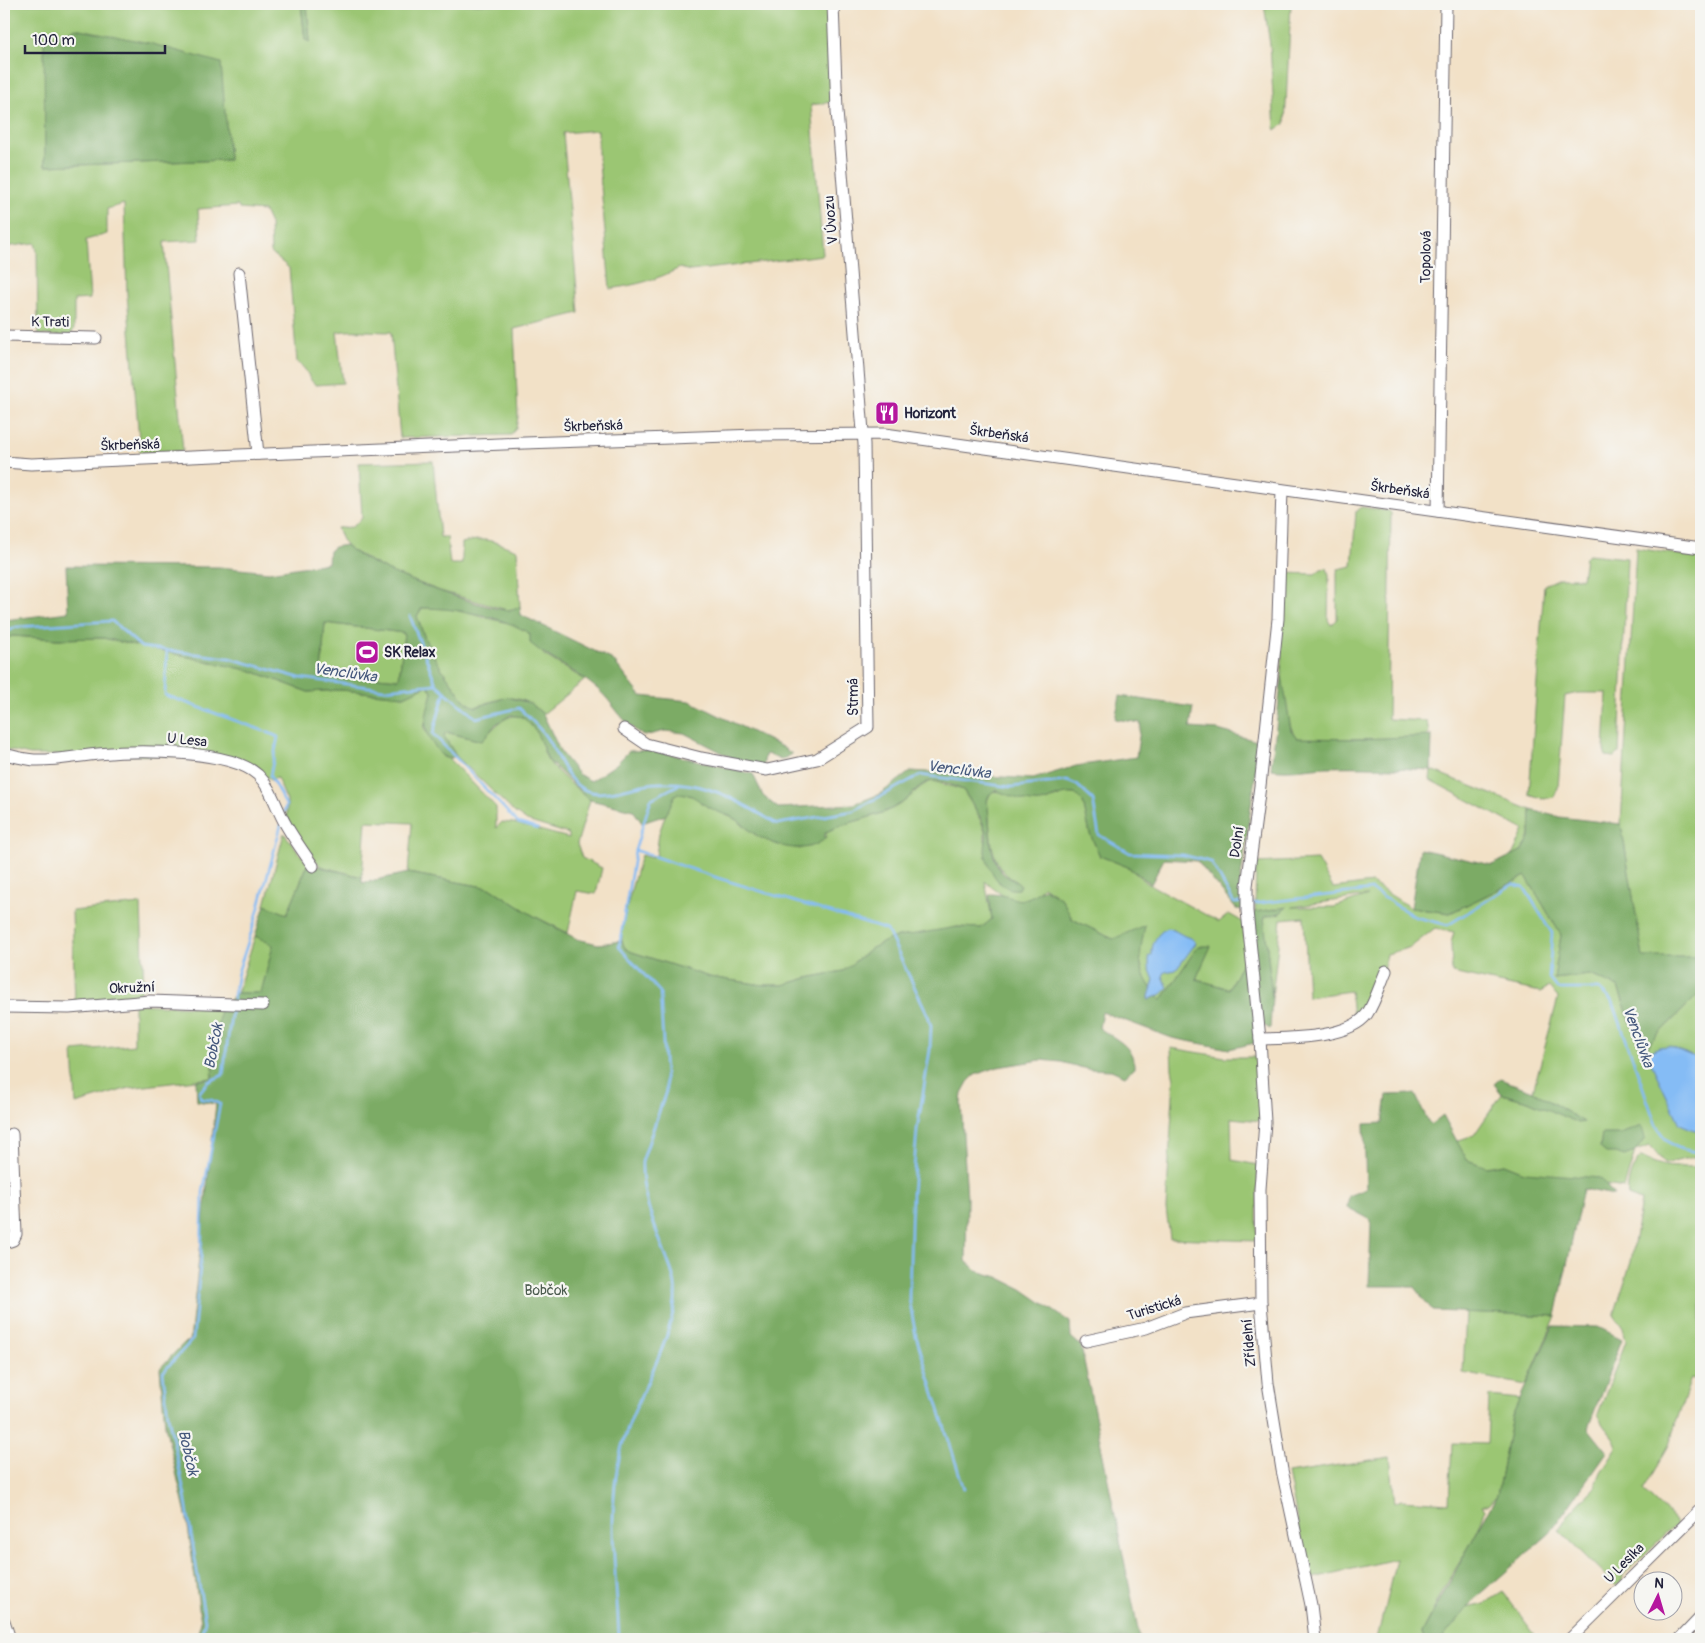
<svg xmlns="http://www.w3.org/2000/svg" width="1705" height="1643" viewBox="0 0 1705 1643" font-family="Pangolin,sans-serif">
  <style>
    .green { fill: #9bc673; stroke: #5e7457; fill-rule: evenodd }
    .forest { fill: #7cab65; stroke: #4f6650; fill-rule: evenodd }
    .water { fill: #85bcf5; stroke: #546f98 }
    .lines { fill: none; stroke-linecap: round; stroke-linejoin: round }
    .stream { stroke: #85bcf5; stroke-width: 2.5 }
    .minor-casing { stroke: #6b656c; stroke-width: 13 }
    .minor { stroke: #fff; stroke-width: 11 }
    .labels { text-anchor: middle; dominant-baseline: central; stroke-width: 4.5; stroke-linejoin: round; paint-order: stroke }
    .street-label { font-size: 14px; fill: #22223b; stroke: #f6f6f2 }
    .poi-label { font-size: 14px; font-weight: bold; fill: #22223b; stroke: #f6f6f2; text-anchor: start }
    .park-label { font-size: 14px; fill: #4c5b4f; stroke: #f6f6f2 }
    .water-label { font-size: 15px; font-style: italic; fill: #45587c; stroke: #f6f6f2 }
  </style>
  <rect width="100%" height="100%" fill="#f6f6f2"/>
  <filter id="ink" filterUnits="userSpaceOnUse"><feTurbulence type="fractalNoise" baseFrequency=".02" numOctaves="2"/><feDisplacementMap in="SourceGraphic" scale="10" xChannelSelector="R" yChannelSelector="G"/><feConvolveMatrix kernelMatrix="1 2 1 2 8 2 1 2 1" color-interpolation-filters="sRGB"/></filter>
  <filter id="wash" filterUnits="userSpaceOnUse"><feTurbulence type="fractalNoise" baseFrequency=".0096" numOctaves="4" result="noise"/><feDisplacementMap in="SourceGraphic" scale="20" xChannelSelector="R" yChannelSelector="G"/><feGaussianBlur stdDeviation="1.12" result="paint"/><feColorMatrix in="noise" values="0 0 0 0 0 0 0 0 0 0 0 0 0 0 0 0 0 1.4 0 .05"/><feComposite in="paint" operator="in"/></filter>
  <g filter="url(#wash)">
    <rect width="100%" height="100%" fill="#f2e1c7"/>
    <g class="green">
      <path d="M4 4H301L305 40 310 41 307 4H828L832 102 811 105 823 255 690 271 680 268C653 281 639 284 610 289L598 152V130L563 133 579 313 514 329 518 417 516 428 511 435 400 438 391 332C372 332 356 329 337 332L343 383 316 385C307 379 310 371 297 362L289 268 271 253 270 224 264 211 239 209 238 206 198 209 200 240 164 242 183 451 140 452 127 294 124 204 107 209V234L86 240 90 299 74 300V329L70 336 38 335 37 251 35 243 4 247ZM72 32 227 137 229 160 45 166 47 38Z"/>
      <path d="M1264 4H1291L1285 124 1275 130 1270 45Z"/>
      <path d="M433 461 440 537H447L450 564H462V543C488 536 493 542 517 550L520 607 507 610 440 591 388 571 351 550 342 540 337 528 352 527 362 518 359 463Z"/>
      <path d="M1361 507 1389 511 1391 513 1388 719 1427 721 1429 733 1425 738 1304 739 1297 738C1277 716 1279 603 1284 573L1315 574 1321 569 1327 568 1329 575 1328 620 1331 625 1337 620V572L1338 569 1352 566 1356 511Z"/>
      <path d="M1636 548 1701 558V957L1643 958 1621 824Z"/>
      <path d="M1589 554 1627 558 1619 753 1615 757 1606 756 1604 750 1607 693H1578L1565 696 1558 788 1554 797 1544 799 1529 794 1544 585 1559 578H1582L1585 557Z"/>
      <path d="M422 608H446L517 625 530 634 544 655 585 680 543 714C517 691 505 697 475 707 461 701 461 694 451 682 435 661 425 642 417 616Z"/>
      <path d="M325 623 404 633 399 679 321 672Z"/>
      <path d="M12 636 58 639 103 638 252 671 308 692 341 690 404 696 428 685 432 692 424 728 443 757 449 759 496 807V828L502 822 513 823 569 838V834L527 821 514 812 456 756 444 736 446 732 482 741C498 722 517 701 536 731 542 739 542 751 548 760 556 773 578 789 590 800L577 844 582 858 602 868 596 894 577 891 568 933 534 916 490 888 408 873 412 823 366 821 362 877 320 866 287 818V801L277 778 270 780 251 764 224 756 30 755 4 749V640Z"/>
      <path d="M1431 770 1531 810C1530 831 1534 846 1512 856L1524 830 1430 780Z"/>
      <path d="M933 781 963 790 976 811 985 830V840L999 883 1016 881C986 867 992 828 987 801L991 792C999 789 1028 801 1041 801 1054 802 1064 788 1079 796L1083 802 1090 834 1100 856 1128 867 1147 883 1219 922 1229 914 1243 922 1246 955 1229 989 1196 979 1210 947 1198 946 1161 1001 1146 981 1139 958 1113 939 1072 919 1062 899 1043 886C1039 890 1036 895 1032 898 1018 909 995 891 985 881L992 919 981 928 957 927 872 948 843 971 807 978 783 985H763L709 977 632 952C627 950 622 947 622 941 620 925 636 873 641 855L651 858 656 856 659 833 669 805 675 795 681 793 698 798 706 806 735 819 757 836 772 842 800 849 826 838V832C850 820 879 818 902 803 913 796 919 784 933 781Z"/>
      <path d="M284 833 308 864 287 914 265 905Z"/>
      <path d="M1317 860 1333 888 1372 883 1411 908 1450 913 1526 876 1561 935 1554 979 1590 975 1618 987 1643 1056 1652 1040 1701 992V1158L1697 1156 1665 1164 1650 1146 1635 1151 1624 1188 1524 1172 1504 1164 1487 1167 1467 1160 1456 1141 1474 1135 1502 1094 1528 1101 1578 1122H1583L1533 1091 1558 998 1549 987 1540 992 1452 973 1451 943 1454 932 1435 928 1411 947 1387 954C1382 978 1369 1008 1349 1023L1353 1015 1350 991 1308 997 1304 917 1281 919 1272 997 1264 917 1280 913 1286 908 1255 912 1256 863ZM1368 896 1334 907H1292L1367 896Z"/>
      <path d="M141 904 144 988C128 1006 98 1002 75 1004L72 911Z"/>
      <path d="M255 936 274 944 261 993H237Z"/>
      <path d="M134 1004 220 1008 212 1078 129 1088 76 1104 73 1051 134 1045Z"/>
      <path d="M1171 1048 1225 1057H1255L1260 1063 1261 1121 1231 1118 1232 1160 1258 1165 1257 1241 1170 1238 1166 1209 1174 1079 1172 1069Z"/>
      <path d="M1641 1157C1668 1170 1673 1166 1701 1167V1381L1691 1378 1668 1447 1643 1490 1674 1519 1676 1524 1623 1575 1622 1580 1616 1586 1559 1530 1571 1512 1595 1487 1601 1472 1617 1447C1614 1433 1601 1428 1598 1414L1626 1341 1623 1328 1614 1315 1631 1262 1641 1201 1628 1196C1626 1183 1632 1165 1641 1157Z"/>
      <path d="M1466 1312 1556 1316 1526 1385 1463 1373Z"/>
      <path d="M1489 1396 1520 1399 1512 1416 1497 1495 1488 1505H1482L1485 1510C1478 1536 1462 1557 1449 1580 1439 1597 1431 1616 1422 1633L1424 1639H1377L1396 1559 1309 1579 1288 1473 1390 1457 1395 1503 1401 1500 1449 1503 1452 1443 1487 1444Z"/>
      <path d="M1503 1592 1538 1639H1442L1467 1608 1484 1604Z"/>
    </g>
    <g class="forest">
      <path d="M301 4H307L310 42 305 40Z"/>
      <path d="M75 28 149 43 221 63 229 160 45 166 44 42C52 33 66 37 75 28Z"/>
      <path d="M346 545C364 567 475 606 505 610 510 611 515 608 520 607L521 615 613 660 641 696 690 701 782 747 792 754 781 760 767 754 765 755 763 768 746 765 684 733 665 731 644 736C619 721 614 702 595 687 575 670 550 660 530 643V634C503 616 455 608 422 608L417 616C425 642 435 661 451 682 461 694 461 701 476 707L507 697 530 703 543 714 561 753 578 774 591 781 615 765 629 751 653 750 753 774 763 796 778 808 854 804 880 794 911 771 1033 779 1076 766 1136 757 1141 723 1115 719 1120 696 1193 707 1190 728 1218 730 1260 742 1240 884 1244 898V910L1236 909 1197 861 1164 859 1151 884 1128 867 1100 856 1090 834 1083 802 1075 794C1062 793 1056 797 1045 801 1030 806 1009 795 995 790L989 795 987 801C991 822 987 852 1001 871 1005 877 1014 879 1020 885L1018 889C999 892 987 867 985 851 985 845 987 837 986 832 982 817 971 802 963 790 954 786 943 781 933 781 920 781 912 797 902 803 879 818 850 820 826 832L824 837 826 838C807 855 779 848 758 836 750 832 744 824 737 820 728 814 717 813 708 807 697 800 689 790 675 795L666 815 642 823 633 810 590 800 548 760 536 731 523 717 511 715 496 724 482 741 446 732 444 736 456 756 449 759C442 757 439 753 435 747 419 727 427 715 432 692L428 685 404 696 341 690 308 692 252 671 103 638 58 639 12 636 4 640 5 620 68 612 66 566 219 567 269 572 328 563 329 551 334 547ZM325 623 404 633 399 679 321 672Z"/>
      <path d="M1282 676 1291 730 1297 738 1361 739 1432 736 1431 770C1396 768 1361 766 1326 767 1307 768 1290 772 1271 769Z"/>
      <path d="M1531 810 1559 817 1621 824 1643 957H1701V992L1652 1040 1643 1056 1618 987 1590 975 1554 979 1561 935 1526 876 1450 913 1411 908 1420 849 1492 865 1523 850 1530 838Z"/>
      <path d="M308 864 362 877V883L408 873 490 888 534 916 577 939 598 944 622 941 625 948 632 952 709 977 763 985H783L807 978 843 971 872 948 892 938 957 927 981 928 992 919 989 894C1019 894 1014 910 1044 888L1062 899 1072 919 1113 939 1145 925C1138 962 1136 970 1161 1001L1198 946H1211L1196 979 1229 989 1246 955 1253 914 1255 912 1287 907 1280 913 1264 917 1272 997 1270 1029 1257 1021 1255 1043 1229 1049 1172 1038 1102 1012 1099 1028C1115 1039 1135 1046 1134 1068L1125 1076 1111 1070 1087 1069 1061 1062 1041 1060 998 1067 975 1075 968 1082 962 1093 961 1103 967 1198 966 1261 977 1271 998 1277 1022 1289 1070 1322 1071 1337 1081 1346 1140 1639H196L201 1622 187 1519 165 1425 160 1368 184 1343 190 1341 216 1104 197 1101 196 1081 212 1078 220 1008 237 993H261L273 945 255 936 265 905 287 914Z"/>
      <path d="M1500 1079 1533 1091 1584 1122 1578 1123 1528 1101 1502 1094 1494 1084Z"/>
      <path d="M1415 1094 1430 1125 1443 1115 1467 1160 1487 1167 1504 1164 1524 1172 1600 1178 1614 1195 1583 1189 1556 1316 1433 1311 1413 1286H1369L1371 1220 1347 1207 1349 1196 1366 1189 1364 1124 1383 1123 1387 1095Z"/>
      <path d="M1642 1126 1645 1138 1635 1152 1624 1156 1616 1153H1606L1600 1148 1602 1134H1620Z"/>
      <path d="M1553 1326 1598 1327 1622 1339 1588 1428 1607 1452 1550 1533 1475 1599 1442 1639H1424L1422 1633 1497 1495 1512 1416Z"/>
    </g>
    <g class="water">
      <path d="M1167 928C1177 930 1181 936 1191 938L1196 943 1176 970 1165 972 1163 976 1168 988 1162 994 1148 1000 1154 980 1149 967V956L1152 955C1151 944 1157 933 1167 928Z"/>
      <path d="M1669 1046 1701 1060V1130H1694L1680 1124 1650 1061V1052L1659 1047Z"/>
    </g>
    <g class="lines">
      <g class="stream">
        <path d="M410 616 436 684"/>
        <path d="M4 634 16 627 112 621 141 647 229 658 300 678 384 689 436 684 476 718 519 708C527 716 536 724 543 733 557 750 564 781 585 790 605 799 637 783 657 783 708 781 735 799 777 824L853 811 920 775 1011 787 1067 781 1077 785 1093 800 1099 835 1130 853 1183 855 1211 862 1234 903H1243"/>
        <path d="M167 651 165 695 264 731"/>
        <path d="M445 691 433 734 518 823 538 829"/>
        <path d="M267 732 278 737 270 776 286 805 284 812"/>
        <path d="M635 850 718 878 887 930 928 1015 931 1026 930 1050 917 1130 912 1194 909 1298 916 1336 964 1489"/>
        <path d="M1251 904 1372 890 1415 917 1448 925 1513 884 1524 887 1552 933 1549 978 1558 989H1599L1613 1002 1656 1125C1669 1148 1677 1149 1701 1153"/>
        <path d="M233 1000 238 972 256 918 281 825"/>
        <path d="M200 1639 205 1621 185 1496 168 1416 163 1372 193 1339 201 1257 203 1192 220 1104 211 1100 201 1099 199 1093 208 1082 223 1075 232 1008"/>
        <path d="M619 1639C617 1577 606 1516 620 1454 632 1401 668 1355 675 1301 678 1285 671 1269 665 1254 654 1224 641 1195 642 1162L666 1091 660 992 619 947 635 850 651 799 678 785"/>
      </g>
    </g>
  </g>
  <g filter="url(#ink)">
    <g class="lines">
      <g class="minor-casing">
        <g id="minor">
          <path d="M239 273 258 454"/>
          <path d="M4 336 96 338"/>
          <path d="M4 462 31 464 121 460 525 443 757 435 885 434 1701 548"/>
          <path d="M1282 490 1278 619 1260 786 1247 886V911L1260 1039C1288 1038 1349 1039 1367 1014 1375 1002 1380 985 1386 971"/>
          <path d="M1438 511 1446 4"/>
          <path d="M624 729 646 744 701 758 767 770 817 759 868 727 864 444 837 111 833 4"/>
          <path d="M4 754C13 756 24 759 34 760 55 761 77 756 98 754 136 750 230 749 258 775 272 789 276 808 286 825 294 839 304 853 313 866"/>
          <path d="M4 1007 69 1008 150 1001 263 1005"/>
          <path d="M1260 1039 1265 1122 1260 1189 1261 1303 1268 1383 1282 1470 1311 1605 1315 1639"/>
          <path d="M4 1243 13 1240 16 1234 12 1134"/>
          <path d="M1086 1341 1146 1328 1185 1313 1261 1303"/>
          <path d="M4 1621 10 1639"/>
          <path d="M1570 1639 1701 1509"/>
          <path d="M1680 1639 1701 1617"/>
        </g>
      </g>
      <use href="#minor" class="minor"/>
    </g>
  </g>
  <defs>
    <g id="restaurant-square" transform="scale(1.25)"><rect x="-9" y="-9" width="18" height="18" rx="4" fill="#b5179e" stroke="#f6f6f2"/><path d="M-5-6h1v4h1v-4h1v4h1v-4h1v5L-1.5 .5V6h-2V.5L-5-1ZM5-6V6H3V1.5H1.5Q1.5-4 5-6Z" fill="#fff"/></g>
    <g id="stadium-square" transform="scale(1.25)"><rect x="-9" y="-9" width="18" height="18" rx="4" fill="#b5179e" stroke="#f6f6f2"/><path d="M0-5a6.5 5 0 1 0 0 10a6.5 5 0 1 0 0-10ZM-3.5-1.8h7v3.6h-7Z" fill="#fff"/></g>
  </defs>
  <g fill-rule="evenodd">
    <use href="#restaurant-square" x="887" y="413"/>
    <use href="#stadium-square" x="367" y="652"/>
  </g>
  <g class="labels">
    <g class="street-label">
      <text transform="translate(831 220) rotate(-95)">V Úvozu</text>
      <text transform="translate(1426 257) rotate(-89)">Topolová</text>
      <text transform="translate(50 322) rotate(1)">K Trati</text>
      <text transform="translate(593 426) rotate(-2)">Škrbeňská</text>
      <text transform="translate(999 434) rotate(8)">Škrbeňská</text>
      <text transform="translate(130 445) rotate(-2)">Škrbeňská</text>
      <text transform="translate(1400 490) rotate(8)">Škrbeňská</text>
      <text transform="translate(853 697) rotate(-90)">Strmá</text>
      <text transform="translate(187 740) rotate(6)">U Lesa</text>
      <text transform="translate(1237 842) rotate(-81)">Dolní</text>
      <text transform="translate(132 988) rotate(-2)">Okružní</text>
      <text transform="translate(1154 1308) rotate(-17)">Turistická</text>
      <text transform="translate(1249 1343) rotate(-95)">Zřídelní</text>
      <text transform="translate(1624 1563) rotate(-45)">U Lesíka</text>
    </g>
    <g class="poi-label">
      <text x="904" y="413">Horizont</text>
      <text x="384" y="652">SK Relax</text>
    </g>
    <g class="park-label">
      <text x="546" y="1290">Bobčok</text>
    </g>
    <g class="water-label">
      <text transform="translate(345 673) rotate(8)">Venclůvka</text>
      <text transform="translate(959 770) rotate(7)">Venclůvka</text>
      <text transform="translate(1638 1037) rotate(70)">Venclůvka</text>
      <text transform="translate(214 1046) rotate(-79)">Bobčok</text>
      <text transform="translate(188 1453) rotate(77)">Bobčok</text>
    </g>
  </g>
  <rect width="1705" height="1643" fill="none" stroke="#f6f6f2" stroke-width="20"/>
  <g transform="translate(1658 1596) rotate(5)"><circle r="24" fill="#f6f6f2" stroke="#a1a1a9"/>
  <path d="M0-4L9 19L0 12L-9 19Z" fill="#b5179e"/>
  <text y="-8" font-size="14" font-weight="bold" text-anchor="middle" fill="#22223b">N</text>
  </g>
  <path d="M25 45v8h140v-8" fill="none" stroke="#22223b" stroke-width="2.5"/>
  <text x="32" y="45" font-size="15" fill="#22223b" stroke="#f6f6f2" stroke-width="4" paint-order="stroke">100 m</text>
</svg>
